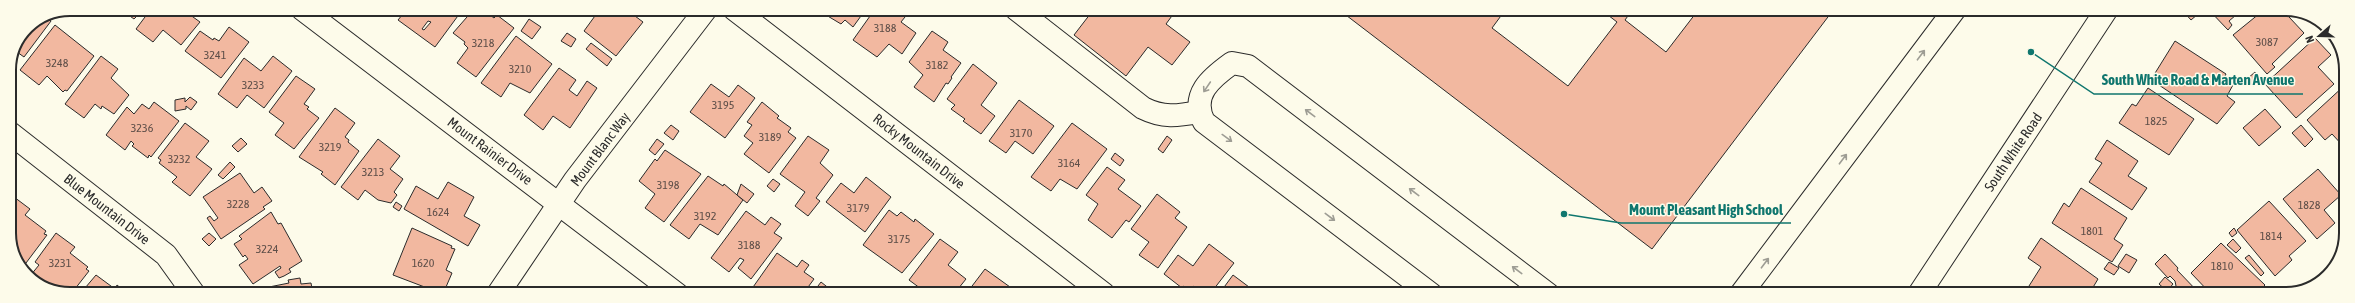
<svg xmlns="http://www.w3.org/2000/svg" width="2355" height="303" viewBox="0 0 2355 303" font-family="'Asap Condensed',sans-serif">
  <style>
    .building { fill: #f2b8a0; stroke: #2b2b2b; fill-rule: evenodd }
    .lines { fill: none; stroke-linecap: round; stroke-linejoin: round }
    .minor-casing { stroke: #2b2b2b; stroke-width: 24 }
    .major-casing { stroke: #2b2b2b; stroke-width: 24 }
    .minor { stroke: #fdfbea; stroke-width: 22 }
    .major { stroke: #fdfbea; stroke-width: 22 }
    .oneway { stroke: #9e9d94 }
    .labels { text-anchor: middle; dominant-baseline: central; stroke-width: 3; stroke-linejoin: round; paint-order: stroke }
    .number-label { font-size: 12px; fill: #5d4e48 }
    .street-label { font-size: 14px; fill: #2b2b2b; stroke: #fdfbea }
    .rim { fill: none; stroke: #2b2b2b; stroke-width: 2 }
    .leader { fill: none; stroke: #0f766e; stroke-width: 1.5 }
    .callout-dot { fill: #0f766e; stroke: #fdfbea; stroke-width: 1.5 }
    .callout-label { font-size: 15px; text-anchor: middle; font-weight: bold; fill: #0f766e; stroke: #fdfbea; stroke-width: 3; stroke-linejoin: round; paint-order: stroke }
  </style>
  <rect width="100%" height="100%" fill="#fdfbea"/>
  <g class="building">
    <path d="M120 9H144L134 19Z"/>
    <path d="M151 9H182L200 22 181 45 163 30 153 42 136 29Z"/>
    <path d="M387 9H399L395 15Z"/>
    <path d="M407 9H463L435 47 398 20ZM428 21 431 22 424 30 422 29Z"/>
    <path d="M474 9H482L494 18 497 15 514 28 476 77 457 63 468 48 464 44 465 42 453 33Z"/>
    <path d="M600 9H635L638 12 635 16 643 22 616 56 584 31Z"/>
    <path d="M816 9H866L853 27 845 20 841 24Z"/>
    <path d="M875 9 885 11 886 9H906L909 12 901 22 916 33 902 54 889 44 877 57 853 40Z"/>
    <path d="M1094 9H1177L1166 24 1190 42 1172 65 1148 47 1126 76 1074 35Z"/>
    <path d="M1338 9H1506L1492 28 1568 86 1617 22 1600 9H1633L1625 20 1666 52 1699 9H1834L1652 249Z"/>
    <path d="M2185 9H2194L2198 14 2191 20 2183 11Z"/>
    <path d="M2208 9H2243L2229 21 2232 25 2228 30Z"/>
    <path d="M2265 9H2289L2293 13 2289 17 2304 33 2272 64 2275 67 2267 74 2233 35Z"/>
    <path d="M47 18 51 21 24 57 17 52 27 27Z"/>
    <path d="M529 19 541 27 532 39 521 31Z"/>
    <path d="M55 25 94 56 67 91 65 90 63 92 47 76 39 85 20 70Z"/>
    <path d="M229 27 249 42 221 78 185 51 200 31 213 40 214 38 219 41Z"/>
    <path d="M932 31 948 42 943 50 961 63 951 77 952 78 948 84 946 83 934 102 914 87 923 75 909 62Z"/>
    <path d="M567 33 576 39 571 47 561 41Z"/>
    <path d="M516 36 552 64 530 93 510 83 501 97 481 83Z"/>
    <path d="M2315 38 2331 55 2318 67 2334 84 2296 118 2265 84Z"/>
    <path d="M2175 41 2226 74 2225 76 2234 83 2227 96 2235 102 2217 124 2153 81 2154 79 2152 78Z"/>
    <path d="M591 43 612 59 607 66 586 49Z"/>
    <path d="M101 56 118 69 111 78 129 95 114 114 102 106 101 109 95 104 84 118 65 104Z"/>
    <path d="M273 56 292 71 264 108 247 95 237 108 218 94 244 58 261 71Z"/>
    <path d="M973 64 997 83 981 105 995 116 981 134 963 121 965 119 951 109 955 105 947 99Z"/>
    <path d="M559 68 576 80 569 90 577 96 587 81 597 88 570 128 553 116 543 130 524 115Z"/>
    <path d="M2255 72 2261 79 2253 86 2247 79Z"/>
    <path d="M296 76 315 89 304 104 309 107 307 109 319 118 294 149 275 135 284 123 269 112Z"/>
    <path d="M711 84 729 97 738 85 755 98 725 138 690 112Z"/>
    <path d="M2345 85V148L2332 134 2325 140 2307 120Z"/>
    <path d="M2148 88 2194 119 2169 155 2119 123 2132 104 2136 106Z"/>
    <path d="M190 97 197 102 191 110 186 106V109L175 111V100L185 98V102Z"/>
    <path d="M1019 100 1054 126 1033 154 1015 141 1006 153 989 141Z"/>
    <path d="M154 102 179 121 151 157 149 155 148 158 132 146 134 144 131 141 125 150 106 135 127 107 134 114 142 104 149 109Z"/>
    <path d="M762 102 779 116 777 118 791 128 788 132 796 138 769 173 744 154 753 143 744 136 752 125 747 122Z"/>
    <path d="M335 108 355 123 345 137 349 140 348 142 359 151 335 185 321 174 323 172 299 157Z"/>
    <path d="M2265 109 2281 127 2259 146 2243 128Z"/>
    <path d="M185 123 209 141 196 157 212 169 190 196 172 182 177 177 159 163 161 160 158 158Z"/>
    <path d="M1072 123 1107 149 1077 189 1060 179 1051 191 1031 177Z"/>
    <path d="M671 125 679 131 673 140 664 133Z"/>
    <path d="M2301 125 2313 139 2305 147 2292 133Z"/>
    <path d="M808 136 829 150 820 163 833 175 816 198 820 201 808 216 795 206 805 192 780 174Z"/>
    <path d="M1167 136 1172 140 1163 153 1158 149Z"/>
    <path d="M241 138 247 144 238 152 232 146Z"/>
    <path d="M378 139 400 156 390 169 403 179 394 192 397 195 391 203 378 200 365 190 358 200 341 187Z"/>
    <path d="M657 139 664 144 655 155 649 150Z"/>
    <path d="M2107 140 2138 161 2128 176 2147 188 2132 210 2089 182 2102 163 2095 159Z"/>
    <path d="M665 150 701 174 664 222 645 208 655 194 639 181 655 159 657 161Z"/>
    <path d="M1115 153 1124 160 1120 166 1111 159Z"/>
    <path d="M230 162 235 167 223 179 218 175Z"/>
    <path d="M1107 167 1125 180 1118 189 1141 206 1129 222 1126 220 1112 238 1088 220 1098 204 1086 195Z"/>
    <path d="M2318 169 2341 195 2324 210 2335 223 2317 239 2283 199Z"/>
    <path d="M240 173 254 193 262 187 272 201 263 207 265 209 221 239 207 218 210 216 214 221 218 218 203 197Z"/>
    <path d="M708 176 723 186 724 184 743 200 718 235 700 224 689 239 670 225Z"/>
    <path d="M866 177 891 197 865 232 826 202 841 183 854 193Z"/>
    <path d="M773 179 780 184 774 192 767 186Z"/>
    <path d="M448 182 474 197 464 216 480 225 468 246 404 209 416 186 438 199Z"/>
    <path d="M741 184 754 194 747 203 737 195Z"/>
    <path d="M2081 188 2127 218 2114 239 2123 245 2112 262 2052 223 2064 203 2069 207Z"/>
    <path d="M1157 194 1180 212 1175 218 1187 227 1158 268 1139 255 1149 242 1131 229Z"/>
    <path d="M14 197 30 209 25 215 46 231 44 234 47 235 23 267 11 248 10 201Z"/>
    <path d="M2269 201 2306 241 2289 256 2292 260 2275 276 2237 230Z"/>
    <path d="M396 202 402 206 399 211 393 207Z"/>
    <path d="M889 210 897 216 901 212 914 222 915 219 934 234 902 273 863 245Z"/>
    <path d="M746 211 765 225 771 217 781 224 774 233 782 238 751 279 738 268 744 260 740 258 729 272 711 258Z"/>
    <path d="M271 212 278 224 281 223 302 261 289 269 291 272 284 276 279 278 275 272 281 268 280 266 253 284 239 265 248 259 245 255 243 257 234 244 242 239 239 236Z"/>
    <path d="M412 228 452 246 451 248 455 249 446 270 452 273 443 294 393 275Z"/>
    <path d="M2234 228 2237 233 2232 237 2229 233Z"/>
    <path d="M56 233 75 247 70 253 88 267 86 269 89 271 71 294H62L39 283 30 276 39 265 35 262Z"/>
    <path d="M209 233 216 239 209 246 202 239Z"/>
    <path d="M2041 238 2098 279 2089 294H2080L2070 287 2065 294H2040L2029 286 2041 267 2028 258Z"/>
    <path d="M940 239 958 252 948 265 966 279 954 294H928L909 280Z"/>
    <path d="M2233 239 2241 248 2236 253 2227 245Z"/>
    <path d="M2221 243 2265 285 2256 294H2211L2191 273Z"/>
    <path d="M1209 244 1234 263 1210 294H1203L1193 286 1190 291 1183 286 1182 288 1164 274 1178 255 1193 266Z"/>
    <path d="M777 253 797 267 802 260 809 265 804 272 814 279 803 294H791L787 291 786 293 780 288 777 294H756L751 290Z"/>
    <path d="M2126 254 2137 260 2129 273 2118 266Z"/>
    <path d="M2165 254 2178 268 2177 270 2200 294H2167L2176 286 2175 281 2170 276 2168 278 2155 264Z"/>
    <path d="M2249 255 2264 273 2261 276 2245 258Z"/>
    <path d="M2109 262 2119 268 2114 275 2104 269Z"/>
    <path d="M985 269 1010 287 1005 294H966Z"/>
    <path d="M96 275 115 289 117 285 128 294H80Z"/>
    <path d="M1233 275 1257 293 1258 294H1219Z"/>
    <path d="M2165 277 2173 284 2167 291 2159 284Z"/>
    <path d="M300 278 301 284 311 283 313 294H255L254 290 289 283 288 280Z"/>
    <path d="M821 282 836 294H812Z"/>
    <path d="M2024 287 2035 294H2019Z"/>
  </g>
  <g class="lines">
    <g class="minor-casing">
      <g id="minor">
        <path d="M302 9 677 294"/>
        <path d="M734 9 1104 294"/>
        <path d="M1016 9 1143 108C1163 118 1177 116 1199 112"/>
        <path d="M10 133 166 255 194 294"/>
        <path d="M498 294 575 180 706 9"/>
        <path d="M1431 294 1204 122C1190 95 1211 78 1232 63L1248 66 1548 294"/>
        <path d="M1741 294 1955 9"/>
      </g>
    </g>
    <g class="major-casing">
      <path id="major" d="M1919 294 2107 9"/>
    </g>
    <use href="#minor" class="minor"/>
    <use href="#major" class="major"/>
  </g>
  <defs><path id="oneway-shaft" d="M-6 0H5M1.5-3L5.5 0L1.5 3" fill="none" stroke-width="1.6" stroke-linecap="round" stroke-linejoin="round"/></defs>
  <g class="oneway">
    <use href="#oneway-shaft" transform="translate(1921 55) rotate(-53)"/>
    <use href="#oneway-shaft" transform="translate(1207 87) rotate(124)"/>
    <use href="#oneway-shaft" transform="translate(1310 113) rotate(-143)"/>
    <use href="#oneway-shaft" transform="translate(1227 138) rotate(36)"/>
    <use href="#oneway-shaft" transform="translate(1843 159) rotate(-53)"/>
    <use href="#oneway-shaft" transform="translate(1414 192) rotate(-143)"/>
    <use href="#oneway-shaft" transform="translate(1330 217) rotate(37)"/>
    <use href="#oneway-shaft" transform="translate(1765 263) rotate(-53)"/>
    <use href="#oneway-shaft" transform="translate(1517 270) rotate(-143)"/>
  </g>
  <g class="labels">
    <g class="number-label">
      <text x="885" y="28">3188</text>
      <text x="2267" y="42">3087</text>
      <text x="483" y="43">3218</text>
      <text x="215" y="55">3241</text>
      <text x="57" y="63">3248</text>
      <text x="937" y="65">3182</text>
      <text x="520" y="69">3210</text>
      <text x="253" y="85">3233</text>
      <text x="723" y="105">3195</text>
      <text x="2156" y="121">1825</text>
      <text x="142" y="128">3236</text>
      <text x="1021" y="133">3170</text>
      <text x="770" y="137">3189</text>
      <text x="330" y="147">3219</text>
      <text x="179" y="159">3232</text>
      <text x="1069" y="163">3164</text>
      <text x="373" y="172">3213</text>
      <text x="668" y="185">3198</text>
      <text x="238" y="204">3228</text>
      <text x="2309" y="205">1828</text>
      <text x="858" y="208">3179</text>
      <text x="438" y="212">1624</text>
      <text x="705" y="216">3192</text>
      <text x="2092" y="231">1801</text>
      <text x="2271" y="236">1814</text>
      <text x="899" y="239">3175</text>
      <text x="749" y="245">3188</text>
      <text x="267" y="249">3224</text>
      <text x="60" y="263">3231</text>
      <text x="423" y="263">1620</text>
      <text x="2222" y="266">1810</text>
    </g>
    <g class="street-label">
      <text transform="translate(600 149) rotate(-53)">Mount Blanc Way</text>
      <text transform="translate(490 151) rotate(37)">Mount Rainier Drive</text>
      <text transform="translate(919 151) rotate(38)">Rocky Mountain Drive</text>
      <text transform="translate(2013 152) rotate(-56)">South White Road</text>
      <text transform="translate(107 209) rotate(38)">Blue Mountain Drive</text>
    </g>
  </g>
  <path d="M0 0H2355V303H0ZM70 16H2285A54 54 0 0 1 2339 70V233A54 54 0 0 1 2285 287H70A54 54 0 0 1 16 233V70A54 54 0 0 1 70 16Z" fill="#fdfbea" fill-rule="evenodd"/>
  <path class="rim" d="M70 16H2285A54 54 0 0 1 2339 70V233A54 54 0 0 1 2285 287H70A54 54 0 0 1 16 233V70A54 54 0 0 1 70 16Z"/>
  <path class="leader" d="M2031 52L2094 94H2303M1564 214L1621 223H1791"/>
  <g class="callout-dot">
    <circle cx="2031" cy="52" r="4"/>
    <circle cx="1564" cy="214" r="4"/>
  </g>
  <g class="callout-label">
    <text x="2198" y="85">South White Road &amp; Marten Avenue</text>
    <text x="1706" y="215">Mount Pleasant High School</text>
  </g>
  <g transform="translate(2319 36) rotate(250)" stroke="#fdfbea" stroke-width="3" paint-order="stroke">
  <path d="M0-3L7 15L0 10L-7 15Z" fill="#2b2b2b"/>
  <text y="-6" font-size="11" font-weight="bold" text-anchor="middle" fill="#2b2b2b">N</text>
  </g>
</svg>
